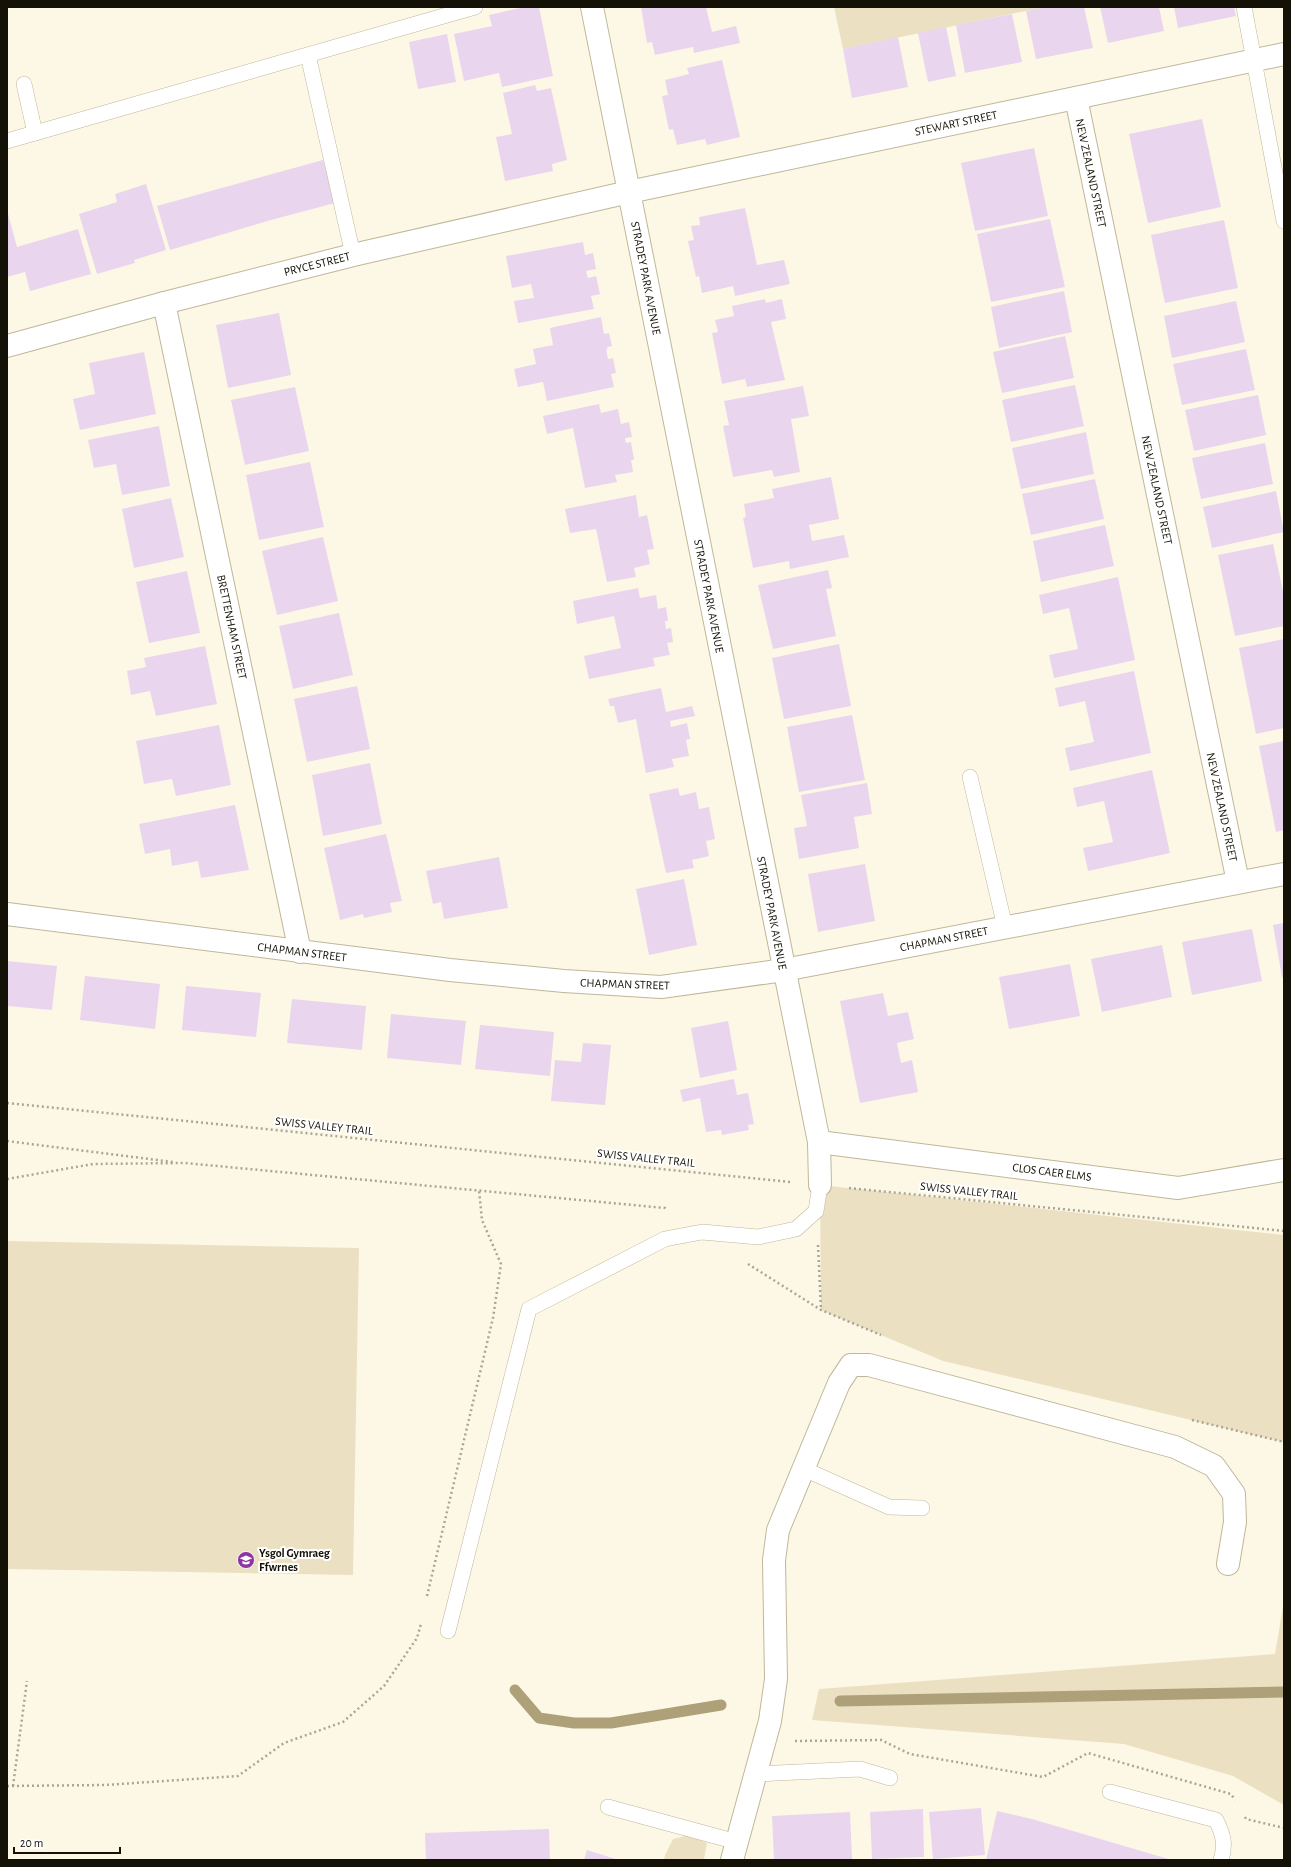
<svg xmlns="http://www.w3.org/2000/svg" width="1291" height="1867" viewBox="0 0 1291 1867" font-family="'Alegreya Sans',sans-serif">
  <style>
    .green { fill: #ebe1c2 }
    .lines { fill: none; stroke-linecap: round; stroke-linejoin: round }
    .stream { stroke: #aea179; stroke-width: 11 }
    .building { fill: #ead5ee }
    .service-casing { stroke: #bfb79a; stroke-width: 16 }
    .minor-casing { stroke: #bfb79a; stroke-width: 24 }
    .path { stroke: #aaa596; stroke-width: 2.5; stroke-dasharray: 2 3; stroke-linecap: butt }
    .service { stroke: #fff; stroke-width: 15 }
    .minor { stroke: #fff; stroke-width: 22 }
    .labels { text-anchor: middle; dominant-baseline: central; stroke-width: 4; stroke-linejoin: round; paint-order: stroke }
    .street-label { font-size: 12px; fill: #141107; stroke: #fff }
    .poi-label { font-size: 12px; font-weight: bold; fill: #141107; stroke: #fff; text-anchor: start }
  </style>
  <rect width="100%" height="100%" fill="#fdf8e6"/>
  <g class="green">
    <path d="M834 7H1045L843 49Z"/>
    <path d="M820 1185 1284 1235V1442L943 1361 821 1310Z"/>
    <path d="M7 1241 359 1248 353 1575 7 1569Z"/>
    <path d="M1284 1601V1805L1233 1776 1124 1744 812 1720 819 1689 1275 1654Z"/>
    <path d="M688 1835 707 1843 704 1859 664 1860 665 1855 673 1839Z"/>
  </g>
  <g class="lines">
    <g class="stream">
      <path d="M515 1690 539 1718 574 1723H611L721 1705"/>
      <path d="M840 1701 1284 1692"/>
    </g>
  </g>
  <g class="building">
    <path d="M525 7H539L553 76 502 87 499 73 464 81 454 34 492 26 489 15Z"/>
    <path d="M641 7H706L712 32 736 26 740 43 694 53 693 47 655 55 652 42 647 43Z"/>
    <path d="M1045 7H1084L1093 48 1036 59 1026 11Z"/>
    <path d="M1100 7H1159L1164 31 1108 43Z"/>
    <path d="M1174 7H1234L1236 16 1178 28Z"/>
    <path d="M1012 14 1022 62 965 73 956 25Z"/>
    <path d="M946 27 956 76 928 82 918 33Z"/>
    <path d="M447 34 456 82 418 89 409 42Z"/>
    <path d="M898 37 908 87 852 98 843 49Z"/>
    <path d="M722 60 740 137 707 145 705 139 677 145 673 129 669 130 665 111 662 96 668 95 665 80 689 74 687 68Z"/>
    <path d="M535 85 537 91 551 88 567 160 552 164 553 171 505 181 496 137 512 134 503 93Z"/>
    <path d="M1202 119 1221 207 1148 223 1129 134Z"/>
    <path d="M1034 148 1048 216 975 231 961 163Z"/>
    <path d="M323 160 335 203 271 220 170 250 157 206Z"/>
    <path d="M146 184 166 250 134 260 135 263 97 274 79 214 117 202 115 194Z"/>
    <path d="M745 208 757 265 784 260 790 284 735 296 733 286 702 293 699 276 696 277 688 241 694 240 691 226 700 225 699 217Z"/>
    <path d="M7 210 17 247 78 229 91 274 30 291 25 272 7 277Z"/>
    <path d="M1050 219 1065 287 991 302 977 234Z"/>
    <path d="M1224 220 1238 288 1165 303 1151 235Z"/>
    <path d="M583 242 585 255 593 253 596 269 586 271 588 278 596 276 600 294 591 296 594 309 518 323 514 301 534 298 531 284 512 288 506 256Z"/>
    <path d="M1064 291 1072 332 999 348 991 307Z"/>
    <path d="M765 299 766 303 782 299 786 319 771 322 785 380 747 387 745 379 722 384 712 333 718 332 715 320 734 316 732 306Z"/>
    <path d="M1236 301 1245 342 1172 358 1164 316Z"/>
    <path d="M279 313 291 375 228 388 216 325Z"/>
    <path d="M601 317 604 334 609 333 612 346 607 347 608 349H606L608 359 613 358 616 373 611 374 614 387 547 401 543 382 518 387 514 369 536 364 533 349 553 345 550 328Z"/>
    <path d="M1065 336 1074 378 1002 393 993 352Z"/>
    <path d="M1246 349 1255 390 1182 405 1173 364Z"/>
    <path d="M144 352 156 414 80 430 73 399 95 394 89 363Z"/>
    <path d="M1075 385 1084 426 1011 442 1002 400Z"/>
    <path d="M803 386 809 416 791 419 800 472 774 477 772 470 733 477 723 426 729 425 724 401Z"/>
    <path d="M295 387 309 451 245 465 231 400Z"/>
    <path d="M1258 395 1266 435 1194 451 1185 410Z"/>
    <path d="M599 404 601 413 618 409 621 424 629 422 632 437 625 438 626 443 631 442 634 460H631L633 472 615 475 617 482 585 488 573 428 547 434 543 416Z"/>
    <path d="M159 426 170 486 122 495 116 464 94 468 88 440Z"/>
    <path d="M1086 432 1094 474 1021 489 1012 448Z"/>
    <path d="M1265 443 1273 484 1201 499 1192 458Z"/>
    <path d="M310 462 324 527 259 540 246 475Z"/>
    <path d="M831 477 839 519 809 525 812 541 844 535 849 557 790 569 789 561 753 568 743 518 746 517 744 504 774 498 772 489Z"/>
    <path d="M1095 479 1104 519 1031 535 1022 494Z"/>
    <path d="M1276 491 1284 532 1212 548 1203 507Z"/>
    <path d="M636 495 639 517 647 515 654 549 647 550 650 564 634 568 636 577 607 582 596 529 570 533 565 509Z"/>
    <path d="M171 498 184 557 134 568 122 509Z"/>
    <path d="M1105 525 1114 566 1041 582 1033 541Z"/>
    <path d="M323 537 338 601 277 615 262 551Z"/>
    <path d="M1273 544 1284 596V626L1235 636 1218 555Z"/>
    <path d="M828 570 832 588 826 589 836 636 773 649 758 585Z"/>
    <path d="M187 571 200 633 149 643 136 582Z"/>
    <path d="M1118 577 1135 660 1054 678 1049 655 1078 649 1069 608 1043 614 1039 595Z"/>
    <path d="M638 588 640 598 656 595 658 609 666 607 668 621H665L666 629 671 628 673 642 667 643 670 655 653 658 655 666 589 679 584 656 621 648 614 616 577 624 573 601Z"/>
    <path d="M339 613 353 675 293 689 279 626Z"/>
    <path d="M1284 639V728L1256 734 1239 648Z"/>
    <path d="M839 644 851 706 784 719 772 658Z"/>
    <path d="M205 646 217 704 156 716 150 691 131 695 127 671 146 667 144 658Z"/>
    <path d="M1134 671 1151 753 1070 771 1065 748 1094 742 1085 701 1059 707 1055 688Z"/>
    <path d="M357 686 370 749 307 762 294 699Z"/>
    <path d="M661 688 666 712 692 706 695 716 670 721 671 727 687 723 690 739 686 740 689 756 672 759 674 767 646 773 636 719 618 723 614 706H610L608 699Z"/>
    <path d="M852 715 865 780 799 792 787 727Z"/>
    <path d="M219 725 231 785 176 796 172 779 144 784 136 741Z"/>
    <path d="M1284 741V830L1276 832 1259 746Z"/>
    <path d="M370 763 382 824 323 836 312 775Z"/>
    <path d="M1152 770 1170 853 1088 871 1083 848 1113 842 1104 801 1077 807 1073 788Z"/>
    <path d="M867 783 872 814 854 817 859 848 799 859 794 828 807 826 801 795Z"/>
    <path d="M678 788 680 796 696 792 699 809 709 807 715 839 706 841 709 856 692 860 694 868 666 873 649 794Z"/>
    <path d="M235 805 249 870 201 878 198 861 172 866 170 849 145 854 139 824Z"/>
    <path d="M386 834 402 901 390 903 392 912 364 918 363 914 340 920 324 848Z"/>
    <path d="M499 857 508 908 444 919 441 902 433 904 426 871Z"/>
    <path d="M865 864 875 921 818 932 808 874Z"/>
    <path d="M684 879 697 945 649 955 636 889Z"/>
    <path d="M1284 923V977H1282L1273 925Z"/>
    <path d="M1252 929 1262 981 1192 995 1182 942Z"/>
    <path d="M1162 945 1172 997 1102 1012 1091 959Z"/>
    <path d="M7 961 57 966 52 1010 7 1006Z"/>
    <path d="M1070 964 1080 1016 1009 1029 999 977Z"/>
    <path d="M85 976 160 984 155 1029 80 1020Z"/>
    <path d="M186 986 261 993 256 1037 182 1030Z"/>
    <path d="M883 993 888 1016 908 1012 914 1039 897 1043 901 1063 912 1060 918 1092 860 1103 840 1001Z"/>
    <path d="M292 999 366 1006 362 1050 287 1043Z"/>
    <path d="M391 1014 466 1021 461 1065 387 1058Z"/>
    <path d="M728 1021 737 1070 700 1078 691 1028Z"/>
    <path d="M480 1025 554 1032 550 1076 475 1069Z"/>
    <path d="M583 1043 611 1045 605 1105 551 1101 555 1060 581 1062Z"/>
    <path d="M734 1079 737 1095 748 1093 754 1124 748 1125 749 1130 722 1135 721 1130 706 1132 700 1098 683 1102 680 1090Z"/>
    <path d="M981 1808 985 1855 933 1859 929 1812Z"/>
    <path d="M923 1809 924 1857 872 1859 870 1812Z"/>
    <path d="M997 1811 1032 1819 1172 1860H986Z"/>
    <path d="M850 1812 852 1859 774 1860 772 1816Z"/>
    <path d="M549 1829 550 1860H426L425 1833Z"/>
    <path d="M587 1850 619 1860H584Z"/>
  </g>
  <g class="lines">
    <g class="service-casing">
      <g id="service">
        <path d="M1244 7 1284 221"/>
        <path d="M308 55 353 255"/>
        <path d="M24 84 35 133"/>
        <path d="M7 141 475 7"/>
        <path d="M970 777 1005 927"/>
        <path d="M804 1469 889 1507 922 1508"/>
        <path d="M448 1631 529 1309 665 1239 702 1232 758 1237 796 1229 816 1211 820 1185"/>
        <path d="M756 1774 860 1769 890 1778"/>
        <path d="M1110 1792 1216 1820C1223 1834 1226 1844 1221 1860"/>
        <path d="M608 1807 737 1842"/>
      </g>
    </g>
    <g class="minor-casing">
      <g id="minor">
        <path d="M592 7 819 1142 820 1185"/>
        <path d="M1076 98 1238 882"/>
        <path d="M164 303 300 952"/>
        <path d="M7 346 164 303 353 255 629 192 1284 54"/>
        <path d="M7 914 450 970 564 981 661 987 784 970 1284 874"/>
        <path d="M819 1142 1178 1188 1284 1170"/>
        <path d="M732 1860 770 1721 776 1679 774 1560 778 1530 839 1383 851 1365H869L1175 1447 1214 1466 1234 1494 1235 1522 1228 1564"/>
      </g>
    </g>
    <g class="path">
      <path d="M7 1103 790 1182"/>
      <path d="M7 1141 173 1162"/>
      <path d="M7 1179 93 1164 185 1163 665 1208 667 1211"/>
      <path d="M849 1188 1284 1231"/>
      <path d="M818 1245 821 1310"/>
      <path d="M748 1264 821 1310 881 1335"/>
      <path d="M1192 1420 1284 1442"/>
      <path d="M427 1596 493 1318 501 1264 482 1220 479 1190"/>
      <path d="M795 1741 881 1740 910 1754 1043 1777 1088 1753 1231 1794 1235 1800"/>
      <path d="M7 1786 105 1785 238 1776 284 1743 343 1722 384 1686 417 1638 421 1624"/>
      <path d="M13 1786 27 1681"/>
      <path d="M1245 1817 1246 1819 1284 1828"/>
    </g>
    <use href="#service" class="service"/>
    <use href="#minor" class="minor"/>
  </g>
  <defs>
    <g id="school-disc" transform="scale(0.9)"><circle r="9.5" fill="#9035a0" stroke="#fff"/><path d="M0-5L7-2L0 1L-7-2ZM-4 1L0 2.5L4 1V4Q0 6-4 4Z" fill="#fff"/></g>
  </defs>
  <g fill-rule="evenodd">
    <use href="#school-disc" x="246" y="1560"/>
  </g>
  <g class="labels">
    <g class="street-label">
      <text transform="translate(956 123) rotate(-12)">STEWART STREET</text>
      <text transform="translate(1091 173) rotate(78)">NEW ZEALAND STREET</text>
      <text transform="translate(317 264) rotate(-14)">PRYCE STREET</text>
      <text transform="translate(646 278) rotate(79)">STRADEY PARK AVENUE</text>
      <text transform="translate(1157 490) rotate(78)">NEW ZEALAND STREET</text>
      <text transform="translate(709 596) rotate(79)">STRADEY PARK AVENUE</text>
      <text transform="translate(232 627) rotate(78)">BRETTENHAM STREET</text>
      <text transform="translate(1222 807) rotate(78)">NEW ZEALAND STREET</text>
      <text transform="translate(772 913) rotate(79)">STRADEY PARK AVENUE</text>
      <text transform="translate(944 939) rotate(-11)">CHAPMAN STREET</text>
      <text transform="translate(302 952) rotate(7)">CHAPMAN STREET</text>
      <text transform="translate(625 984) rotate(2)">CHAPMAN STREET</text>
      <text transform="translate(324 1126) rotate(6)">SWISS VALLEY TRAIL</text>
      <text transform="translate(646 1158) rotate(6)">SWISS VALLEY TRAIL</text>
      <text transform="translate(1052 1172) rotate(7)">CLOS CAER ELMS</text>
      <text transform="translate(969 1191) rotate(6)">SWISS VALLEY TRAIL</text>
    </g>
    <g class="poi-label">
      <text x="259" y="1553">Ysgol Gymraeg<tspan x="259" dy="14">Ffwrnes</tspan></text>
    </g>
  </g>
  <rect width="1291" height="1867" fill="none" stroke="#141107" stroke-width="16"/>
  <path d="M14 1847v6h106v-6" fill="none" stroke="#141107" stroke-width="2"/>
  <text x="20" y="1847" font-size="12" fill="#141107" stroke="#ffffff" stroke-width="3" paint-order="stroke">20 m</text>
</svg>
